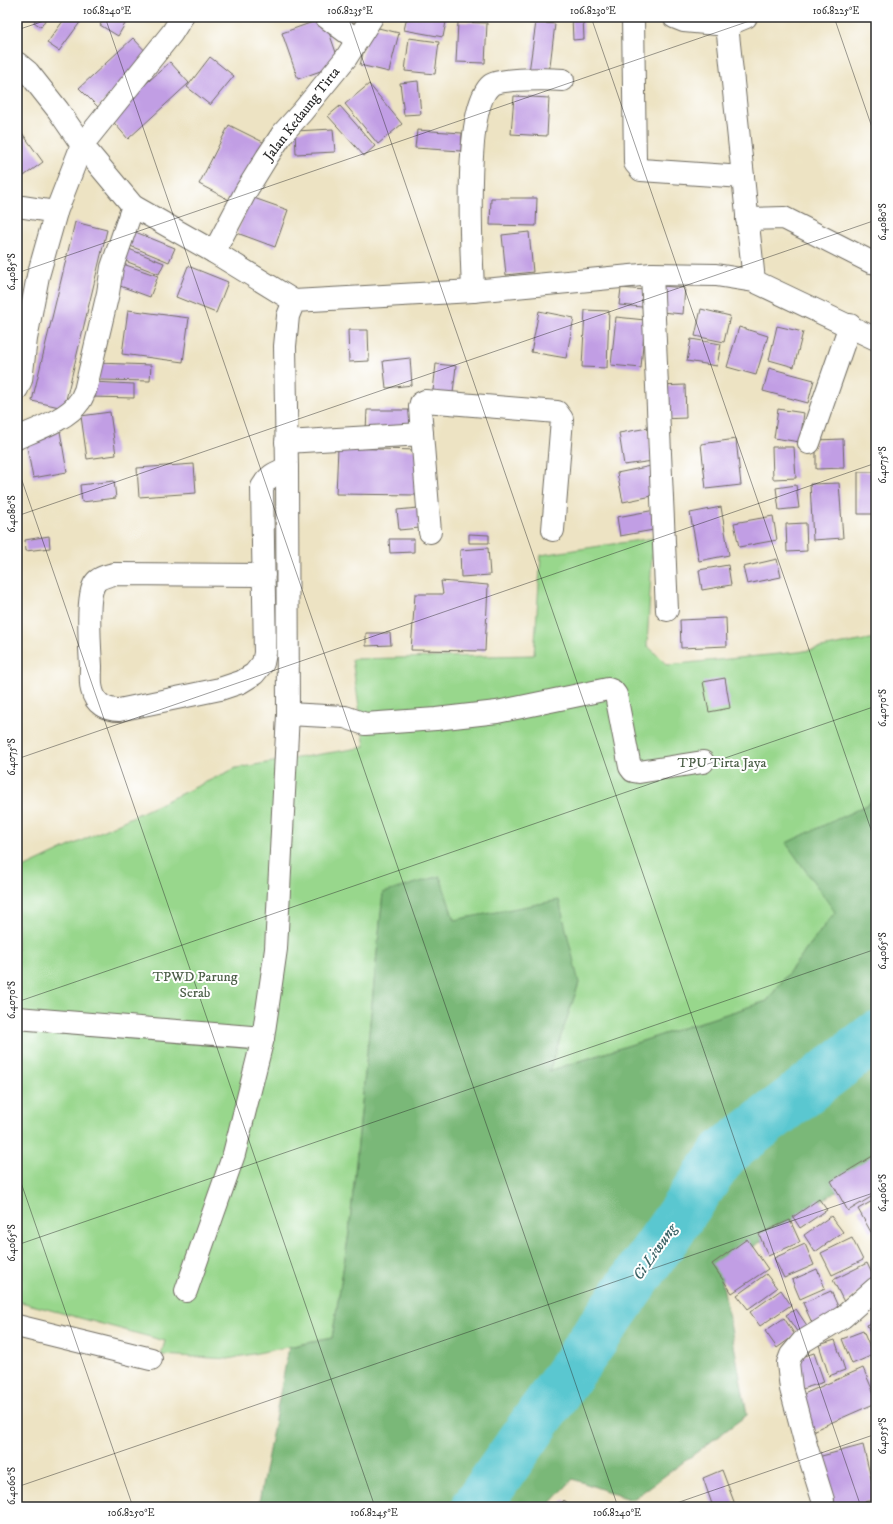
<svg xmlns="http://www.w3.org/2000/svg" width="893" height="1524" viewBox="0 0 893 1524" font-family="'IM FELL DW Pica',serif">
  <style>
    .green { fill: #98d78c; stroke: #62815c }
    .forest { fill: #7ab878; stroke: #527252 }
    .lines { fill: none; stroke-linecap: round; stroke-linejoin: round }
    .river { stroke: #5ac7d0; stroke-width: 50 }
    .building { fill: #c19ee4 }
    .minor-casing { stroke: #6f6b60; stroke-width: 24 }
    .minor { stroke: #fff; stroke-width: 22 }
    .ticks { fill: none; stroke: #2b2b2b; stroke-width: 1; stroke-opacity: 0.45 }
    .labels { text-anchor: middle; dominant-baseline: central; stroke-width: 4; stroke-linejoin: round; paint-order: stroke }
    .street-label { font-size: 14px; fill: #2b2b2b; stroke: #fff }
    .park-label { font-size: 14px; fill: #4c5f48; stroke: #fff }
    .water-label { font-size: 15px; font-style: italic; fill: #3b6265; stroke: #fff }
    .neatline { fill: none; stroke: #2b2b2b; stroke-width: 1.5 }
    .ticks-label { font-size: 10px; text-anchor: middle; fill: #2b2b2b }
  </style>
  <rect width="100%" height="100%" fill="#fff"/>
  <filter id="ink" filterUnits="userSpaceOnUse"><feTurbulence type="fractalNoise" baseFrequency=".025" numOctaves="2"/><feDisplacementMap in="SourceGraphic" scale="8" xChannelSelector="R" yChannelSelector="G"/><feConvolveMatrix kernelMatrix="1 2 1 2 8 2 1 2 1" color-interpolation-filters="sRGB"/></filter>
  <filter id="wash" filterUnits="userSpaceOnUse"><feTurbulence type="fractalNoise" baseFrequency=".012" numOctaves="4" result="noise"/><feDisplacementMap in="SourceGraphic" scale="16" xChannelSelector="R" yChannelSelector="G"/><feGaussianBlur stdDeviation="0.9" result="paint"/><feColorMatrix in="noise" values="0 0 0 0 0 0 0 0 0 0 0 0 0 0 0 0 0 1.4 0 .05"/><feComposite in="paint" operator="in"/></filter>
  <g filter="url(#wash)">
    <rect width="100%" height="100%" fill="#ede3c3"/>
    <path class="green" d="M653 538 647 645 667 665 799 652 876 638V798L867 805 835 912 767 1001 549 1071 579 983 454 920 383 893 349 1233 332 1338 228 1359 161 1355 165 1341 17 1301V871L236 768 365 747 352 659 534 655 541 555Z"/>
    <path class="forest" d="M876 798V1165L720 1269 747 1415 632 1500 573 1479 547 1507H258L289 1347 332 1338 349 1233 383 893 440 876 454 920 559 900 579 983 549 1071 767 1001 835 912 786 843 867 805Z"/>
    <g class="lines">
      <path class="river" d="M476 1507 724 1153 876 1036"/>
    </g>
    <g id="blocks">
      <g class="building">
        <path d="M37 17H47L41 27 34 22Z"/>
        <path d="M66 17H84L59 51 47 43Z"/>
        <path d="M105 17H129L118 36 100 25Z"/>
        <path d="M407 17H447L443 37 404 30Z"/>
        <path d="M572 17H583L584 39 573 40Z"/>
        <path d="M324 18 340 64 298 79 282 33Z"/>
        <path d="M458 22 487 23 485 63 456 62Z"/>
        <path d="M536 22 555 24 549 74 529 72Z"/>
        <path d="M370 26 399 33 389 72 360 65Z"/>
        <path d="M133 38 151 57 98 107 79 88Z"/>
        <path d="M409 38 439 42 435 74 405 71Z"/>
        <path d="M210 57 234 76 210 105 187 87Z"/>
        <path d="M170 62 189 83 128 139 109 117Z"/>
        <path d="M418 81 421 114 404 115 400 83Z"/>
        <path d="M369 84 402 124 378 144 345 104Z"/>
        <path d="M514 96 549 98 547 136 511 134Z"/>
        <path d="M340 106 375 146 364 156 328 116Z"/>
        <path d="M229 125 265 143 235 203 199 184Z"/>
        <path d="M17 126 43 162 17 181Z"/>
        <path d="M333 129 335 152 296 154 295 131Z"/>
        <path d="M417 130 462 133 461 151 415 148Z"/>
        <path d="M251 197 288 210 275 247 237 233Z"/>
        <path d="M491 198H537L536 226 490 225Z"/>
        <path d="M75 222 107 230 64 408 32 401Z"/>
        <path d="M128 229 175 248 169 262 123 243Z"/>
        <path d="M529 232 533 272 506 275 502 235Z"/>
        <path d="M124 247 164 263 159 274 120 259Z"/>
        <path d="M120 263 158 276 150 297 112 283Z"/>
        <path d="M188 266 228 282 216 313 176 297Z"/>
        <path d="M662 286 685 288 683 314 661 312Z"/>
        <path d="M621 288 644 290 642 307 619 305Z"/>
        <path d="M701 309 730 316 724 342 695 336Z"/>
        <path d="M128 310 189 318 183 362 122 354Z"/>
        <path d="M585 310 609 311 607 368 582 367Z"/>
        <path d="M539 311 574 318 566 358 531 352Z"/>
        <path d="M616 317 645 320 641 368 611 365Z"/>
        <path d="M777 326 803 332 794 367 769 360Z"/>
        <path d="M739 327 768 336 756 375 727 367Z"/>
        <path d="M348 330H368L369 361 349 362Z"/>
        <path d="M691 339 721 344 717 366 687 361Z"/>
        <path d="M410 358 412 385 386 388 383 361Z"/>
        <path d="M98 363 151 365 150 381 98 380Z"/>
        <path d="M436 364 456 366 452 402 432 400Z"/>
        <path d="M769 368 814 380 808 403 763 391Z"/>
        <path d="M92 382 134 384V398L91 397Z"/>
        <path d="M685 385 686 418 661 419 659 386Z"/>
        <path d="M778 409 804 413 800 442 774 438Z"/>
        <path d="M367 410H419V431L366 430Z"/>
        <path d="M110 412 116 455 87 459 81 416Z"/>
        <path d="M648 428 653 461 624 465 619 433Z"/>
        <path d="M60 431 67 472 33 478 25 437Z"/>
        <path d="M736 439 741 485 706 489 701 444Z"/>
        <path d="M843 439 844 468 816 469V440Z"/>
        <path d="M772 447H794L796 478 773 479Z"/>
        <path d="M338 448 419 450 417 495 336 494Z"/>
        <path d="M194 464 196 493 139 497 137 468Z"/>
        <path d="M651 466 657 495 623 502 617 473Z"/>
        <path d="M858 472H876L875 514H858Z"/>
        <path d="M114 481 116 498 82 502 80 485Z"/>
        <path d="M839 483 843 538 813 540 810 484Z"/>
        <path d="M796 485 799 508 779 510 776 488Z"/>
        <path d="M721 507 729 555 699 561 690 513Z"/>
        <path d="M418 508 420 528 399 530 397 510Z"/>
        <path d="M655 510 659 529 620 536 617 517Z"/>
        <path d="M773 516 777 540 739 547 734 523Z"/>
        <path d="M806 523 807 551 787 552 786 524Z"/>
        <path d="M469 534 489 535V543H469Z"/>
        <path d="M49 536 50 548 26 551 25 540Z"/>
        <path d="M389 539H414V552L390 553Z"/>
        <path d="M488 548 490 575 461 577 460 550Z"/>
        <path d="M777 559 781 577 747 584 743 567Z"/>
        <path d="M728 565 731 585 702 590 699 570Z"/>
        <path d="M441 581 488 585 485 651 411 650 415 594H443Z"/>
        <path d="M726 618 727 646 681 648 680 620Z"/>
        <path d="M366 633H390L391 645 366 646Z"/>
        <path d="M725 678 730 708 709 712 703 682Z"/>
        <path d="M876 1154V1194L848 1211 831 1181Z"/>
        <path d="M819 1199 827 1210 800 1228 793 1217Z"/>
        <path d="M876 1199V1230L871 1232 858 1209Z"/>
        <path d="M831 1216 843 1232 815 1252 804 1235Z"/>
        <path d="M790 1220 800 1242 768 1256 759 1234Z"/>
        <path d="M852 1238 863 1260 832 1275 821 1253Z"/>
        <path d="M747 1239 768 1269 732 1293 712 1264Z"/>
        <path d="M805 1244 814 1265 784 1278 774 1258Z"/>
        <path d="M867 1263 876 1282 844 1302 833 1280Z"/>
        <path d="M817 1269 825 1288 800 1299 792 1280Z"/>
        <path d="M766 1274 777 1288 748 1309 737 1295Z"/>
        <path d="M781 1290 791 1305 760 1326 750 1312Z"/>
        <path d="M831 1291 841 1313 813 1325 803 1303Z"/>
        <path d="M796 1309 808 1327 798 1333 786 1315Z"/>
        <path d="M784 1318 795 1335 777 1348 765 1331Z"/>
        <path d="M876 1321V1345L867 1325Z"/>
        <path d="M863 1331 873 1355 852 1364 842 1339Z"/>
        <path d="M835 1340 845 1370 829 1376 819 1345Z"/>
        <path d="M814 1353 824 1382 802 1389 793 1360Z"/>
        <path d="M863 1368 876 1398V1403L812 1431 797 1397Z"/>
        <path d="M863 1445 876 1499 844 1507H831L818 1457Z"/>
        <path d="M722 1470 736 1507H713L703 1478Z"/>
        <path d="M564 1500 573 1507H558Z"/>
      </g>
    </g>
  </g>
  <g filter="url(#ink)">
    <use href="#blocks" fill-opacity="0" stroke="#6f6b60" stroke-width="1"/>
    <g class="lines">
      <g class="minor-casing">
        <g id="minor">
          <path d="M326 17 357 40"/>
          <path d="M633 17 635 163 641 170 743 177"/>
          <path d="M674 17 684 21 727 25 746 17"/>
          <path d="M720 17 727 25 754 281"/>
          <path d="M17 63 28 72 58 110 82 145 133 206 214 252 294 301"/>
          <path d="M17 206 56 212"/>
          <path d="M747 219 784 218 871 262 876 263"/>
          <path d="M214 252 246 191 267 157 283 133 302 112 346 58 372 17"/>
          <path d="M652 274 667 610"/>
          <path d="M473 291C472 253 462 109 491 85 499 78 551 79 563 80"/>
          <path d="M17 389 21 380 26 339 38 276 56 212 82 145 172 33 182 17"/>
          <path d="M422 434 420 407 421 403 425 401 557 412 562 419 553 530"/>
          <path d="M17 438C35 430 68 419 79 402 82 399 83 394 85 391L108 293 112 267 133 206"/>
          <path d="M286 442 422 434 430 532"/>
          <path d="M809 443 850 325"/>
          <path d="M264 575 114 574C107 576 99 577 95 583 86 596 90 648 91 666 91 673 90 683 92 690 95 704 106 710 119 710L220 689 241 682 254 674 263 663 265 653 262 487C269 475 275 473 287 468"/>
          <path d="M288 714 345 717 365 724 436 719 497 712 608 689 613 691 616 695 630 767 633 771 639 772 703 762"/>
          <path d="M17 1018 263 1038"/>
          <path d="M186 1291 234 1154 263 1038 276 949 288 714 287 468 285 346 288 316 294 301 473 291 652 274 716 275 754 281 876 339"/>
          <path d="M17 1326 151 1359"/>
          <path d="M823 1500 807 1449 791 1389 788 1363 791 1355 802 1342 843 1317 876 1288"/>
        </g>
      </g>
      <use href="#minor" class="minor"/>
    </g>
  </g>
  <path class="ticks" d="M105 17 618 1507M348 17 861 1507M591 17 876 844M834 17 876 139M17 30 56 17M17 273 761 17M17 466 375 1507M17 516 876 220M17 759 876 463M17 1002 876 706M17 1171 133 1507M17 1245 876 949M17 1487 876 1192M665 1507 876 1434"/>
  <g class="labels">
    <g class="street-label">
      <text transform="translate(302 114) rotate(-52)">Jalan Kedaung Tirta</text>
    </g>
    <g class="park-label">
      <text x="722" y="763">TPU Tirta Jaya</text>
      <text x="195" y="977">TPWD Parung<tspan x="195" dy="16">Serab</tspan></text>
    </g>
    <g class="water-label">
      <text transform="translate(655 1252) rotate(-55)">Ci Liwung</text>
    </g>
  </g>
  <rect width="893" height="1524" fill="none" stroke="#fff" stroke-width="44"/>
  <rect x="22" y="22" width="849" height="1480" class="neatline"/>
  <g class="ticks-label">
    <text x="107" y="14">106.8240°E</text>
    <text x="350" y="14">106.8235°E</text>
    <text x="593" y="14">106.8230°E</text>
    <text x="836" y="14">106.8225°E</text>
    <text transform="translate(882 222) rotate(-90)" y="4">6.4080°S</text>
    <text transform="translate(11 272) rotate(-90)" y="4">6.4085°S</text>
    <text transform="translate(882 465) rotate(-90)" y="4">6.4075°S</text>
    <text transform="translate(11 514) rotate(-90)" y="4">6.4080°S</text>
    <text transform="translate(882 708) rotate(-90)" y="4">6.4070°S</text>
    <text transform="translate(11 757) rotate(-90)" y="4">6.4075°S</text>
    <text transform="translate(882 951) rotate(-90)" y="4">6.4065°S</text>
    <text transform="translate(11 1000) rotate(-90)" y="4">6.4070°S</text>
    <text transform="translate(882 1193) rotate(-90)" y="4">6.4060°S</text>
    <text transform="translate(11 1243) rotate(-90)" y="4">6.4065°S</text>
    <text transform="translate(882 1436) rotate(-90)" y="4">6.4055°S</text>
    <text transform="translate(11 1486) rotate(-90)" y="4">6.4060°S</text>
    <text x="131" y="1516">106.8250°E</text>
    <text x="374" y="1516">106.8245°E</text>
    <text x="617" y="1516">106.8240°E</text>
  </g>
</svg>
